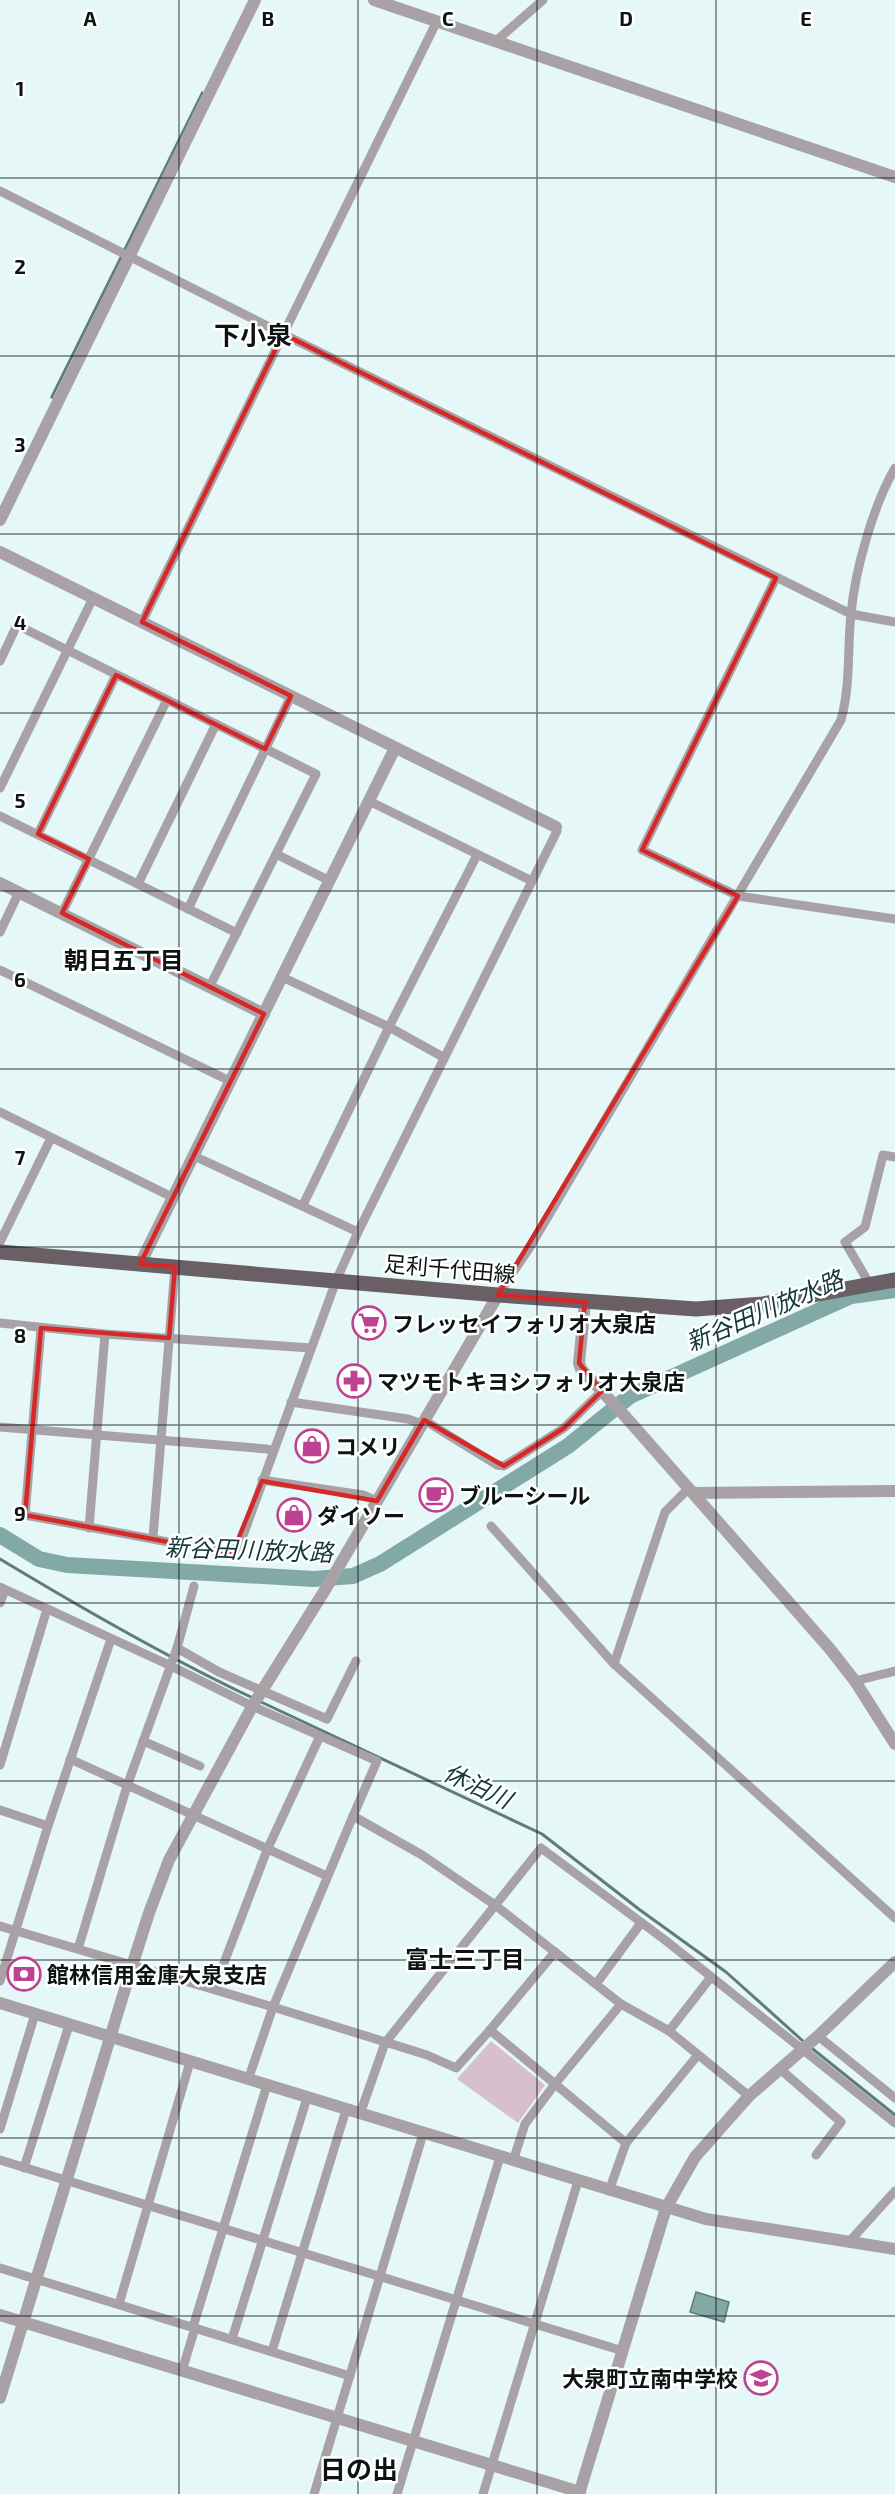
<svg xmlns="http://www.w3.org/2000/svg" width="895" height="2494" viewBox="0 0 895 2494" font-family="'Exo 2','Noto Sans JP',sans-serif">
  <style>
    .green { fill: #d7bfcc }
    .water { fill: #82a9a6; stroke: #5f7c7a; stroke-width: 1.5 }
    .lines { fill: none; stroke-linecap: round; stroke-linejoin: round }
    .stream { stroke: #5f7c7a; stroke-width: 3 }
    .river { stroke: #82a9a6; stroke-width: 16 }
    .minor { stroke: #a8a1a5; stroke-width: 9 }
    .tertiary { stroke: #a8a1a5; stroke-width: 12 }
    .primary { stroke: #6a5f65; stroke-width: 15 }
    .marked { fill: none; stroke: #d62828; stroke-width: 4.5; stroke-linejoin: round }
    .grid { fill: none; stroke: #0d1312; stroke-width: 1.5; stroke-opacity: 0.55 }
    .labels { text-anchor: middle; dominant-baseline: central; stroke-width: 5; stroke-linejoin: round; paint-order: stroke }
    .street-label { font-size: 22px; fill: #0d1312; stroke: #fff }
    .poi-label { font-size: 22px; font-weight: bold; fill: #0d1312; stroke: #fff; text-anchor: start }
    .neighbourhood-label { font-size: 24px; font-weight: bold; fill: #0d1312; stroke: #fff }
    .water-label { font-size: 24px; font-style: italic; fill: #123938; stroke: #fff }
    .quarter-label { font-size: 26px; font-weight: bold; fill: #0d1312; stroke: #fff }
    .grid-label { font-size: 20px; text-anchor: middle; font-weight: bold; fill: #0d1312; stroke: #fff; stroke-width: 5; stroke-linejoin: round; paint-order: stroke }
  </style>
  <rect width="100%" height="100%" fill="#e5f7f6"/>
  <path class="green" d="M491 2041 545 2085 518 2123 457 2079Z"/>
  <g class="water">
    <path d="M202 92 203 93 52 398 51 397Z"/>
    <path d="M696 2292 729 2302 724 2322 690 2312Z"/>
  </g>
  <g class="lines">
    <g class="stream">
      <path d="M0 1559C83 1609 166 1657 253 1698"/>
      <path d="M259 1701 542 1834 640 1910 726 1972 804 2042"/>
      <path d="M809 2046 895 2115"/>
    </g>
    <path class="river" d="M0 1535 39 1559 67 1565 314 1579 353 1576 380 1564 568 1446 630 1396 851 1296 895 1290"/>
    <g class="minor">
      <path d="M496 41 543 0"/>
      <path d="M0 191 283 334 851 614 895 622"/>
      <path d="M776 578 642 850 738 896 895 919"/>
      <path d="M142 622 437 21"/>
      <path d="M0 661 17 625 316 774 210 986"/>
      <path d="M0 788 93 598"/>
      <path d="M369 801 532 881"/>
      <path d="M0 816 237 933"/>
      <path d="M38 834 116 675"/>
      <path d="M276 854 330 881"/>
      <path d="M138 884 216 724"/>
      <path d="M188 909 291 696"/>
      <path d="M62 913 167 700"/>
      <path d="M0 932 19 892"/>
      <path d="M0 970 230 1081"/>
      <path d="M282 977 389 1027 443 1057"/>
      <path d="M0 1112 174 1198"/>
      <path d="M194 1156 358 1232"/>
      <path d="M303 1205 389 1027 477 855"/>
      <path d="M0 1242 51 1138"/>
      <path d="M869 1283 845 1242 865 1227 883 1155 895 1157"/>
      <path d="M498 1295 530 1247 841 720C851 683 847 651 851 614 855 570 873 506 895 468"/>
      <path d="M0 1323 105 1334 311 1348"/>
      <path d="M41 1328 25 1515 232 1554 237 1552 336 1281 358 1232 557 831 556 827"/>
      <path d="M291 1402 408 1419 422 1424"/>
      <path d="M424 1420 497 1465 504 1466 564 1428 602 1391"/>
      <path d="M0 1427 267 1449 273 1451"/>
      <path d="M262 1480 363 1495 377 1501"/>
      <path d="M491 1526 614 1664 895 1918"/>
      <path d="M89 1528 105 1334"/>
      <path d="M153 1537 175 1267"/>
      <path d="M0 1587 169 1665 252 1706 377 1761 353 1816"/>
      <path d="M0 1603 5 1590"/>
      <path d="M177 1648 219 1672 327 1719 356 1661"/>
      <path d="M614 1664 665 1512 689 1488"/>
      <path d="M855 1681 895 1671"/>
      <path d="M143 1741 200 1766"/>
      <path d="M70 1759 327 1876"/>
      <path d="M0 1765 47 1609"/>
      <path d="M0 1810 48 1826"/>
      <path d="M0 1926 273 2007 427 2055 456 2068 490 2030 555 1952"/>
      <path d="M78 1949 127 1786 177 1648 194 1586"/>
      <path d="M0 1981 48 1826 111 1639"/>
      <path d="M596 1984 641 1923"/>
      <path d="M214 1989 267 1850 320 1736"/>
      <path d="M490 2030 626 2143"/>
      <path d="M669 2031 711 1977"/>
      <path d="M818 2036 895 2098"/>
      <path d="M780 2069 841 2122 816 2155"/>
      <path d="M248 2080 273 2007 353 1816 422 1855 495 1905 621 2004 669 2031 749 2096"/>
      <path d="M360 2114 385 2043 541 1848 665 1940 895 2123"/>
      <path d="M0 2129 35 2014"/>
      <path d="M0 2160 623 2351"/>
      <path d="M513 2161 525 2124 555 2084 621 2004"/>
      <path d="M24 2168 69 2025"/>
      <path d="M609 2191 626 2143 697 2056"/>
      <path d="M849 2242 895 2191"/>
      <path d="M0 2268 350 2376"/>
      <path d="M119 2304 190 2062"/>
      <path d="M193 2327 267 2085"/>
      <path d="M232 2339 307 2098"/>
      <path d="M272 2351 346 2110"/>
      <path d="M182 2371 195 2328"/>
      <path d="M314 2494 423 2134"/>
      <path d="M397 2494 500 2157"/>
      <path d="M483 2494 578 2181"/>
    </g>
    <g class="tertiary">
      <path d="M374 0 895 177"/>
      <path d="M0 520 255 0"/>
      <path d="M0 552 556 827"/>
      <path d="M0 883 264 1014"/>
      <path d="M140 1264 395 748"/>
      <path d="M585 1302 579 1363 581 1369 624 1415 830 1649 855 1681 895 1744"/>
      <path d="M693 1493 895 1491"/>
      <path d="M0 2003 706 2219 895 2249"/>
      <path d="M0 2315 580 2492"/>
      <path d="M0 2398 132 1966 149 1913 169 1860 253 1705 325 1590 498 1295"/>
      <path d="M579 2494 666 2208 695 2157 749 2096 818 2036 895 1962"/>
    </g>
    <path class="primary" d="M0 1252 498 1295 696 1309 763 1304 895 1280"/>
  </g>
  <path class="marked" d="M283 334 776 578 642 850 738 896 498 1295 585 1302 579 1363 602 1391 564 1428 504 1466 424 1420 377 1501 262 1481 232 1554 25 1515 41 1328 169 1338 175 1267 140 1264 264 1014 62 913 89 859 38 834 116 675 265 749 291 696 142 622Z"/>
  <path class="grid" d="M179 0V2494M358 0V2494M537 0V2494M716 0V2494M0 178H895M0 356H895M0 534H895M0 713H895M0 891H895M0 1069H895M0 1247H895M0 1425H895M0 1603H895M0 1781H895M0 1960H895M0 2138H895M0 2316H895"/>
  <defs>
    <g id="supermarket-ring" transform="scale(1.725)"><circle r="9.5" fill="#fff" stroke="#be4292" stroke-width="1.5"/><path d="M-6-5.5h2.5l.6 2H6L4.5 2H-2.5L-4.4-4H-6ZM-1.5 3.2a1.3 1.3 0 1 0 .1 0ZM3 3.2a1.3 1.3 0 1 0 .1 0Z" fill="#be4292"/></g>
    <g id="pharmacy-ring" transform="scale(1.725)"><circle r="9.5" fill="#fff" stroke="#be4292" stroke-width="1.5"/><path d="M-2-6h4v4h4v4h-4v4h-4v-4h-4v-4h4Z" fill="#be4292"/></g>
    <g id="shop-ring" transform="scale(1.725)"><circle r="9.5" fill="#fff" stroke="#be4292" stroke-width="1.5"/><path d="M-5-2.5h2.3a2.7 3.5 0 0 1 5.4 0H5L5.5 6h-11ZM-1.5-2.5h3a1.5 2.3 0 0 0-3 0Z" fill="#be4292"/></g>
    <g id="cafe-ring" transform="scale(1.725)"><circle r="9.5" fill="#fff" stroke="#be4292" stroke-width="1.5"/><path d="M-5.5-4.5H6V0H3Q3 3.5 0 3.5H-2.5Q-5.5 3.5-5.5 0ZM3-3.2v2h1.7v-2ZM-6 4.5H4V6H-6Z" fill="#be4292"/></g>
    <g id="bank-ring" transform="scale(1.725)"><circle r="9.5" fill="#fff" stroke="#be4292" stroke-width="1.5"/><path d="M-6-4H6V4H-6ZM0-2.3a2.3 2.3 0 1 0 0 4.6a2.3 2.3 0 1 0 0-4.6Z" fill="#be4292"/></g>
    <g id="school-ring" transform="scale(1.725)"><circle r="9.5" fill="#fff" stroke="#be4292" stroke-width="1.5"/><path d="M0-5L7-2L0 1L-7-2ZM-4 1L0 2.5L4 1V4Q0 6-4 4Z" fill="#be4292"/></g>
  </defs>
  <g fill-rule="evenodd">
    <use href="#supermarket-ring" x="369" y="1323"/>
    <use href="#pharmacy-ring" x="354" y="1381"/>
    <use href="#shop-ring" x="312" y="1446"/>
    <use href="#cafe-ring" x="436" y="1495"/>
    <use href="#shop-ring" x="294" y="1515"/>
    <use href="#bank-ring" x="24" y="1974"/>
    <use href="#school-ring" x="761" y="2378"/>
  </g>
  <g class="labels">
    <g class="street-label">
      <text transform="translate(450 1268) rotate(5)">足利千代田線</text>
    </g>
    <g class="poi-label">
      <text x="392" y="1323">フレッセイフォリオ大泉店</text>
      <text x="377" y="1381">マツモトキヨシフォリオ大泉店</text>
      <text x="335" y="1446">コメリ</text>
      <text x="459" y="1495">ブルーシール</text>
      <text x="317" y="1515">ダイソー</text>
      <text x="47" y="1974">館林信用金庫大泉支店</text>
      <text x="738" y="2378" text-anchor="end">大泉町立南中学校</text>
    </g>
    <g class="neighbourhood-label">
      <text x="124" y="959">朝日五丁目</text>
      <text x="465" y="1958">富士三丁目</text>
    </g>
    <g class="water-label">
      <text transform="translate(764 1310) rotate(-23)">新谷田川放水路</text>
      <text transform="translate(249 1549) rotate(2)">新谷田川放水路</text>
      <text transform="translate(478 1785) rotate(25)">休泊川</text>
    </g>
    <g class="quarter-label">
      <text x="253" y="334">下小泉</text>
      <text x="359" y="2468">日の出</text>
    </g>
  </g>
  <g class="grid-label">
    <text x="90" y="26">A</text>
    <text x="268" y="26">B</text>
    <text x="448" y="26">C</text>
    <text x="626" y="26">D</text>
    <text x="806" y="26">E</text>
    <text x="20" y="96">1</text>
    <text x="20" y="274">2</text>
    <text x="20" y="452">3</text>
    <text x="20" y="630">4</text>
    <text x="20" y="808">5</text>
    <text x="20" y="987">6</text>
    <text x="20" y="1165">7</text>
    <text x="20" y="1343">8</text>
    <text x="20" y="1521">9</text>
  </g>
</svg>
